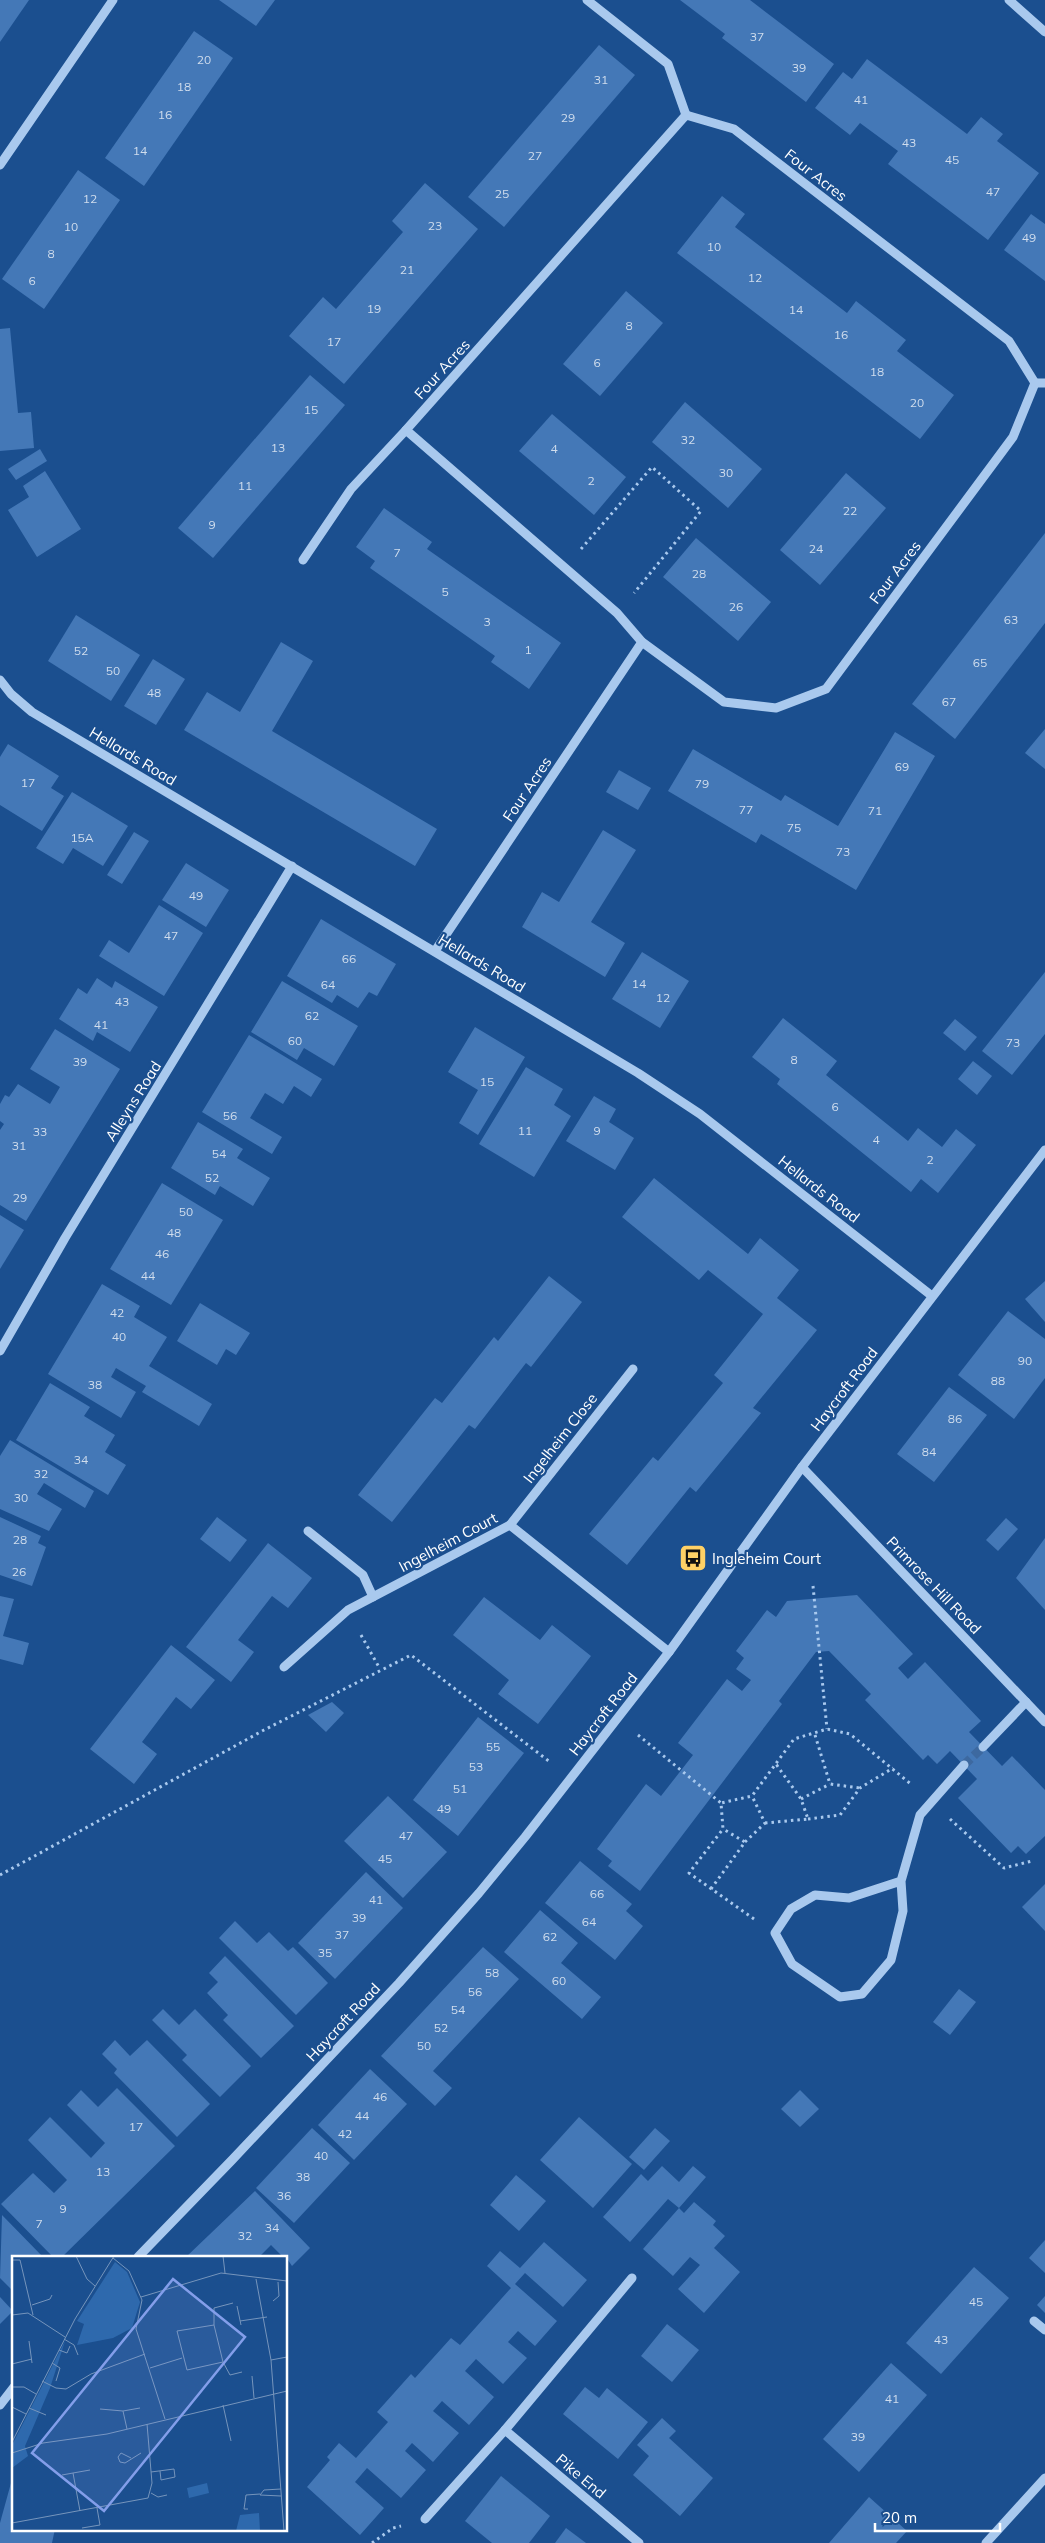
<svg xmlns="http://www.w3.org/2000/svg" width="1045" height="2543" viewBox="0 0 1045 2543" font-family="Mulish,sans-serif">
  <style>
    .building { fill: #4478b7 }
    .lines { fill: none; stroke-linecap: round; stroke-linejoin: round }
    .minor-tunnel { stroke: #3d69a0; stroke-width: 9; stroke-dasharray: 9 4.5; stroke-linecap: butt }
    .path { stroke: #a9c9ee; stroke-width: 3; stroke-dasharray: 2.5 4; stroke-linecap: butt }
    .minor { stroke: #a9c9ee; stroke-width: 9 }
    .labels { text-anchor: middle; dominant-baseline: central; stroke-width: 4.5; stroke-linejoin: round; paint-order: stroke }
    .number-label { font-size: 12px; fill: #d0dded }
    .street-label { font-size: 15px; fill: #fff; stroke: #1b4f8f }
    .poi-label { font-size: 15px; fill: #fff; stroke: #1b4f8f; text-anchor: start }
    .inset-road { fill: none; stroke: #7695bc; stroke-width: 1 }
    .view { fill: #839eea; fill-opacity: 0.15; stroke: #839eea; stroke-width: 2.5 }
    .inset-edge { fill: none; stroke: #fff; stroke-width: 2.5 }
  </style>
  <rect width="100%" height="100%" fill="#1b4f8f"/>
  <g class="building">
    <path d="M0 0H29L0 42Z"/>
    <path d="M219 0H275L256 26Z"/>
    <path d="M680 0H750L834 64 806 102 722 38 725 34Z"/>
    <path d="M194 31 233 58 144 186 105 158Z"/>
    <path d="M599 45 635 75 504 227 468 197Z"/>
    <path d="M867 59 967 134 981 117 1003 134 997 141 1039 173 988 240 888 164 898 151 860 123 850 135 815 108 843 72 852 79Z"/>
    <path d="M78 170 120 200 44 309 2 279Z"/>
    <path d="M425 183 478 229 344 384 289 336 323 297 336 309 403 232 392 221Z"/>
    <path d="M722 196 745 214 735 227 847 313 856 301 906 340 897 351 954 395 920 439 677 253Z"/>
    <path d="M1031 214 1045 224V281L1004 250Z"/>
    <path d="M626 291 663 323 600 396 563 364Z"/>
    <path d="M10 328 18 413 31 412 34 448 0 451V329Z"/>
    <path d="M310 375 345 405 213 558 178 528Z"/>
    <path d="M685 402 762 469 728 508 652 442Z"/>
    <path d="M552 414 626 477 594 515 519 451Z"/>
    <path d="M40 449 47 461 16 480 8 469Z"/>
    <path d="M45 471 81 529 37 557 8 510 29 497 23 486Z"/>
    <path d="M846 473 886 508 820 585 780 550Z"/>
    <path d="M384 508 432 542 427 549 561 643 529 689 491 662 495 656 370 568 375 561 356 547Z"/>
    <path d="M1045 533V623L955 739 912 704Z"/>
    <path d="M696 538 771 602 738 641 663 577Z"/>
    <path d="M76 615 140 655 111 701 48 661Z"/>
    <path d="M281 642 313 661 272 731 437 829 415 866 184 730 207 692 240 712Z"/>
    <path d="M153 659 185 679 156 725 124 706Z"/>
    <path d="M1045 729V769L1025 753Z"/>
    <path d="M895 732 935 756 856 890 761 834 756 843 668 791 693 749 781 801 785 795 838 826Z"/>
    <path d="M8 744 59 776 51 788 64 796 42 831 0 805V757Z"/>
    <path d="M619 770 651 788 638 810 606 792Z"/>
    <path d="M72 792 128 826 103 866 73 848 63 864 36 848Z"/>
    <path d="M603 830 636 850 591 922 625 943 605 977 522 927 542 892 559 902Z"/>
    <path d="M134 832 149 841 122 884 107 875Z"/>
    <path d="M186 863 229 890 206 927 162 900Z"/>
    <path d="M159 905 203 933 164 996 99 956 109 940 129 953Z"/>
    <path d="M321 919 396 964 377 996 369 992 358 1008 337 995 332 1003 287 976Z"/>
    <path d="M642 952 689 981 660 1028 612 999Z"/>
    <path d="M1045 972V1034L1012 1075 982 1051Z"/>
    <path d="M97 978 112 988 115 981 158 1007 130 1052 97 1032 93 1041 59 1019 78 988 87 994Z"/>
    <path d="M282 981 358 1026 334 1066 304 1048 297 1060 251 1032Z"/>
    <path d="M783 1018 837 1061 826 1075 908 1141 918 1128 942 1147 956 1129 976 1145 938 1193 921 1179 911 1192 777 1084 780 1079 752 1057Z"/>
    <path d="M955 1019 977 1037 965 1051 943 1033Z"/>
    <path d="M475 1027 525 1057 478 1135 459 1123 478 1090 448 1072Z"/>
    <path d="M55 1029 120 1069 26 1221 0 1205V1130L4 1124 0 1121V1104L5 1095 9 1097 18 1084 50 1104 60 1087 30 1069Z"/>
    <path d="M249 1035 322 1079 311 1097 294 1086 283 1104 265 1093 250 1118 282 1137 272 1154 202 1112Z"/>
    <path d="M973 1061 992 1076 977 1095 958 1079Z"/>
    <path d="M526 1067 563 1089 554 1105 571 1116 534 1177 479 1144Z"/>
    <path d="M594 1096 616 1109 609 1122 634 1138 615 1170 566 1141Z"/>
    <path d="M198 1122 243 1149 237 1158 270 1178 253 1206 220 1186 215 1195 171 1168Z"/>
    <path d="M654 1178 748 1254 760 1238 799 1270 777 1298 817 1330 753 1408 761 1413 696 1492 690 1487 627 1565 589 1534 653 1457 658 1461 723 1383 714 1375 763 1314 708 1270 699 1280 622 1217Z"/>
    <path d="M162 1183 223 1220 171 1305 110 1269Z"/>
    <path d="M0 1215 24 1230 0 1269Z"/>
    <path d="M549 1276 582 1302 531 1367 526 1363 475 1429 469 1425 392 1522 358 1495 435 1398 442 1403 494 1337 498 1341Z"/>
    <path d="M1045 1281V1322L1025 1299Z"/>
    <path d="M102 1284 140 1306 134 1317 167 1337 149 1366 212 1404 199 1426 142 1392 146 1386 116 1368 111 1377 136 1392 121 1418 48 1374Z"/>
    <path d="M200 1303 250 1333 236 1355 226 1349 217 1365 177 1341Z"/>
    <path d="M1008 1311 1045 1339V1378L1014 1419 958 1375Z"/>
    <path d="M50 1383 90 1407 84 1416 115 1435 105 1452 126 1465 108 1495 16 1440Z"/>
    <path d="M949 1387 987 1415 934 1482 897 1454Z"/>
    <path d="M10 1440 94 1491 85 1508 44 1483 37 1494 62 1509 49 1531 0 1509V1456Z"/>
    <path d="M0 1517 41 1536 38 1543 46 1547 32 1586 0 1575Z"/>
    <path d="M217 1517 247 1540 230 1562 200 1539Z"/>
    <path d="M1006 1518 1018 1529 998 1551 986 1540Z"/>
    <path d="M1045 1538V1610L1016 1578Z"/>
    <path d="M268 1543 312 1578 288 1608 272 1596 238 1640 254 1652 231 1682 186 1647Z"/>
    <path d="M857 1595 913 1654 898 1668 908 1679 925 1662 981 1721 969 1732 1002 1766 1012 1756 1045 1790V1836L1026 1854 1018 1846 1011 1853 958 1798 977 1779 950 1751 937 1764 928 1755 923 1760 865 1700 871 1694 829 1651 816 1652 779 1701 782 1704 640 1891 608 1866 612 1861 597 1849 646 1784 661 1796 693 1755 678 1743 727 1679 742 1691 751 1680 736 1669 744 1658 736 1651 767 1610 776 1617 787 1601Z"/>
    <path d="M0 1596 14 1599 3 1636 29 1643 23 1665 0 1659Z"/>
    <path d="M484 1597 540 1640 552 1625 591 1656 538 1724 498 1694 509 1680 453 1635Z"/>
    <path d="M171 1645 215 1680 191 1709 176 1697 142 1742 157 1754 134 1784 90 1749Z"/>
    <path d="M332 1702 344 1713 326 1732 308 1715Z"/>
    <path d="M478 1717 524 1753 458 1836 413 1800Z"/>
    <path d="M388 1796 447 1852 403 1898 344 1841Z"/>
    <path d="M580 1861 632 1904 626 1911 643 1926 615 1960 545 1903Z"/>
    <path d="M366 1872 403 1908 335 1979 298 1943Z"/>
    <path d="M1045 1884V1931L1022 1907Z"/>
    <path d="M540 1910 578 1943 561 1963 601 1997 582 2019 504 1952Z"/>
    <path d="M235 1921 257 1943 269 1932 288 1951 293 1947 328 1983 296 2015 219 1938Z"/>
    <path d="M483 1947 519 1979 433 2071 452 2088 435 2106 381 2056Z"/>
    <path d="M225 1956 294 2026 261 2058 223 2020 228 2015 207 1993 218 1982 209 1973Z"/>
    <path d="M959 1989 976 2002 950 2035 933 2022Z"/>
    <path d="M163 2009 179 2025 195 2009 251 2066 220 2097 182 2060 187 2055 152 2020Z"/>
    <path d="M115 2040 130 2056 147 2040 210 2104 177 2137 114 2073 117 2069 102 2054Z"/>
    <path d="M370 2069 407 2104 354 2160 318 2125Z"/>
    <path d="M117 2088 175 2146 62 2257H53L1 2204 33 2173 54 2193 67 2180 28 2140 50 2117 91 2158 105 2143 67 2105 81 2090 98 2107Z"/>
    <path d="M800 2090 819 2109 800 2127 781 2109Z"/>
    <path d="M579 2117 632 2164 593 2208 540 2160Z"/>
    <path d="M312 2128 350 2163 294 2223 256 2188Z"/>
    <path d="M655 2128 670 2141 644 2170 629 2157Z"/>
    <path d="M662 2166 679 2182 693 2166 706 2177 679 2208 684 2213 694 2202 716 2221 713 2225 725 2236 714 2248 740 2272 704 2313 678 2289 700 2265 690 2257 673 2276 643 2249 679 2208 668 2199 630 2242 603 2217 641 2174 648 2181Z"/>
    <path d="M516 2175 546 2201 519 2231 490 2205Z"/>
    <path d="M255 2191 310 2248 292 2266 286 2257H283L271 2245 259 2257H186Z"/>
    <path d="M2 2215 43 2257H14V2286L11 2289 0 2278Z"/>
    <path d="M1045 2240V2273L1029 2258Z"/>
    <path d="M544 2242 587 2280 563 2307 525 2273 515 2284 557 2321 535 2346 518 2331 508 2342 527 2358 503 2384 476 2359 465 2371 494 2397 469 2425 442 2401 433 2411 459 2433 433 2462 412 2443 405 2451 426 2470 401 2498 367 2468 355 2482 384 2508 360 2535 307 2487 330 2460 327 2457 339 2443 356 2458 388 2422 377 2412 411 2374 415 2378 451 2338 460 2345 511 2288 487 2266 500 2251 520 2268Z"/>
    <path d="M974 2267 1009 2298 941 2374 906 2343Z"/>
    <path d="M1045 2296V2313L1037 2305Z"/>
    <path d="M0 2297 13 2311 0 2324Z"/>
    <path d="M667 2324 699 2350 672 2382 641 2356Z"/>
    <path d="M891 2363 927 2395 859 2472 823 2439Z"/>
    <path d="M585 2387 599 2398 607 2388 648 2422 618 2459 563 2414Z"/>
    <path d="M662 2418 676 2431 669 2438 713 2478 680 2516 633 2475 649 2456 637 2445Z"/>
    <path d="M14 2472V2529H55L52 2543H0V2523Z"/>
    <path d="M501 2476 550 2516 529 2543H492L465 2521Z"/>
    <path d="M869 2497 907 2531 896 2543H829Z"/>
    <path d="M566 2528 586 2543H555Z"/>
  </g>
  <g class="lines">
    <path class="minor-tunnel" d="M964 1765 983 1747"/>
    <g class="path">
      <path d="M581 549 652 467 701 511 634 593"/>
      <path d="M813 1586 827 1729"/>
      <path d="M361 1635 380 1669"/>
      <path d="M638 1735 721 1803"/>
      <path d="M815 1735 830 1784 860 1788"/>
      <path d="M801 1799 830 1784"/>
      <path d="M808 1819 840 1815 860 1788 893 1768"/>
      <path d="M950 1819 1004 1868 1032 1861"/>
      <path d="M765 1823 808 1819 801 1799 776 1764"/>
      <path d="M745 1842 765 1823 752 1796"/>
      <path d="M0 1875 264 1730 411 1655 550 1762"/>
      <path d="M711 1889 745 1842 723 1829"/>
      <path d="M754 1919 689 1873 723 1829 721 1803 752 1796 794 1739 827 1729 850 1734 912 1785"/>
      <path d="M372 2543 393 2528 401 2526"/>
    </g>
    <g class="minor">
      <path d="M587 0 668 64 686 115"/>
      <path d="M1009 0 1045 32"/>
      <path d="M686 115 734 129 1009 341 1035 383 1013 437 826 689 776 708 724 702 642 642 617 613 406 430Z"/>
      <path d="M0 165 113 0"/>
      <path d="M1035 383H1045"/>
      <path d="M303 560 351 489 406 430"/>
      <path d="M0 680 11 694 32 712 638 1073 700 1114 932 1296"/>
      <path d="M435 951 642 642"/>
      <path d="M0 1351 65 1238 292 866"/>
      <path d="M802 1467 1045 1722"/>
      <path d="M510 1525 633 1369"/>
      <path d="M308 1531 363 1575 373 1597"/>
      <path d="M284 1667 348 1610 510 1525 669 1652"/>
      <path d="M983 1747 1026 1702"/>
      <path d="M901 1881 849 1898 815 1895 791 1909 775 1933 792 1964 840 1997 862 1994 891 1960 903 1911 901 1881 920 1815 964 1765"/>
      <path d="M138 2257 232 2160 399 1983 479 1893 525 1837 669 1652 802 1467 1045 1150"/>
      <path d="M1034 2321 1045 2330"/>
      <path d="M0 2405 14 2387"/>
      <path d="M505 2430 632 2278"/>
      <path d="M425 2519 505 2430 639 2543"/>
      <path d="M986 2543 1045 2478"/>
    </g>
  </g>
  <defs>
    <g id="bus-square" transform="scale(1.4375)"><rect x="-9" y="-9" width="18" height="18" rx="4" fill="#ffd166" stroke="#1b4f8f"/><path d="M-5-6H5V4H4V6H2V4H-2V6H-4V4H-5ZM-3.5-4V0h7V-4ZM-3.5 1.2v1.5H-2V1.2ZM2 1.2v1.5H3.5V1.2Z" fill="#111"/></g>
  </defs>
  <g fill-rule="evenodd">
    <use href="#bus-square" x="693" y="1558"/>
  </g>
  <g class="labels">
    <g class="number-label">
      <text x="757" y="36">37</text>
      <text x="204" y="59">20</text>
      <text x="799" y="67">39</text>
      <text x="601" y="79">31</text>
      <text x="184" y="86">18</text>
      <text x="861" y="99">41</text>
      <text x="165" y="114">16</text>
      <text x="568" y="117">29</text>
      <text x="909" y="142">43</text>
      <text x="140" y="150">14</text>
      <text x="535" y="155">27</text>
      <text x="952" y="159">45</text>
      <text x="993" y="191">47</text>
      <text x="502" y="193">25</text>
      <text x="90" y="198">12</text>
      <text x="435" y="225">23</text>
      <text x="71" y="226">10</text>
      <text x="1029" y="237">49</text>
      <text x="714" y="246">10</text>
      <text x="51" y="253">8</text>
      <text x="407" y="269">21</text>
      <text x="755" y="277">12</text>
      <text x="32" y="280">6</text>
      <text x="374" y="308">19</text>
      <text x="796" y="309">14</text>
      <text x="629" y="325">8</text>
      <text x="841" y="334">16</text>
      <text x="334" y="341">17</text>
      <text x="597" y="362">6</text>
      <text x="877" y="371">18</text>
      <text x="917" y="402">20</text>
      <text x="311" y="409">15</text>
      <text x="688" y="439">32</text>
      <text x="278" y="447">13</text>
      <text x="554" y="448">4</text>
      <text x="726" y="472">30</text>
      <text x="591" y="480">2</text>
      <text x="245" y="485">11</text>
      <text x="850" y="510">22</text>
      <text x="212" y="524">9</text>
      <text x="816" y="548">24</text>
      <text x="397" y="552">7</text>
      <text x="699" y="573">28</text>
      <text x="445" y="591">5</text>
      <text x="736" y="606">26</text>
      <text x="1011" y="619">63</text>
      <text x="487" y="621">3</text>
      <text x="528" y="649">1</text>
      <text x="81" y="650">52</text>
      <text x="980" y="662">65</text>
      <text x="113" y="670">50</text>
      <text x="154" y="692">48</text>
      <text x="949" y="701">67</text>
      <text x="902" y="766">69</text>
      <text x="28" y="782">17</text>
      <text x="702" y="783">79</text>
      <text x="746" y="809">77</text>
      <text x="875" y="810">71</text>
      <text x="794" y="827">75</text>
      <text x="82" y="837">15A</text>
      <text x="843" y="851">73</text>
      <text x="196" y="895">49</text>
      <text x="171" y="935">47</text>
      <text x="349" y="958">66</text>
      <text x="639" y="983">14</text>
      <text x="328" y="984">64</text>
      <text x="663" y="997">12</text>
      <text x="122" y="1001">43</text>
      <text x="312" y="1015">62</text>
      <text x="101" y="1024">41</text>
      <text x="295" y="1040">60</text>
      <text x="1013" y="1042">73</text>
      <text x="794" y="1059">8</text>
      <text x="80" y="1061">39</text>
      <text x="487" y="1081">15</text>
      <text x="835" y="1106">6</text>
      <text x="230" y="1115">56</text>
      <text x="525" y="1130">11</text>
      <text x="597" y="1130">9</text>
      <text x="40" y="1131">33</text>
      <text x="876" y="1139">4</text>
      <text x="19" y="1145">31</text>
      <text x="219" y="1153">54</text>
      <text x="930" y="1159">2</text>
      <text x="212" y="1177">52</text>
      <text x="20" y="1197">29</text>
      <text x="186" y="1211">50</text>
      <text x="174" y="1232">48</text>
      <text x="162" y="1253">46</text>
      <text x="148" y="1275">44</text>
      <text x="117" y="1312">42</text>
      <text x="119" y="1336">40</text>
      <text x="1025" y="1360">90</text>
      <text x="998" y="1380">88</text>
      <text x="95" y="1384">38</text>
      <text x="955" y="1418">86</text>
      <text x="929" y="1451">84</text>
      <text x="81" y="1459">34</text>
      <text x="41" y="1473">32</text>
      <text x="21" y="1497">30</text>
      <text x="20" y="1539">28</text>
      <text x="19" y="1571">26</text>
      <text x="493" y="1746">55</text>
      <text x="476" y="1766">53</text>
      <text x="460" y="1788">51</text>
      <text x="444" y="1808">49</text>
      <text x="406" y="1835">47</text>
      <text x="385" y="1858">45</text>
      <text x="597" y="1893">66</text>
      <text x="376" y="1899">41</text>
      <text x="359" y="1917">39</text>
      <text x="589" y="1921">64</text>
      <text x="342" y="1934">37</text>
      <text x="550" y="1936">62</text>
      <text x="325" y="1952">35</text>
      <text x="492" y="1972">58</text>
      <text x="559" y="1980">60</text>
      <text x="475" y="1991">56</text>
      <text x="458" y="2009">54</text>
      <text x="441" y="2027">52</text>
      <text x="424" y="2045">50</text>
      <text x="380" y="2096">46</text>
      <text x="362" y="2115">44</text>
      <text x="136" y="2126">17</text>
      <text x="345" y="2133">42</text>
      <text x="321" y="2155">40</text>
      <text x="103" y="2171">13</text>
      <text x="303" y="2176">38</text>
      <text x="284" y="2195">36</text>
      <text x="63" y="2208">9</text>
      <text x="39" y="2223">7</text>
      <text x="272" y="2227">34</text>
      <text x="245" y="2235">32</text>
      <text x="976" y="2301">45</text>
      <text x="941" y="2339">43</text>
      <text x="892" y="2398">41</text>
      <text x="858" y="2436">39</text>
    </g>
    <g class="street-label">
      <text transform="translate(816 175) rotate(38)">Four Acres</text>
      <text transform="translate(442 369) rotate(-48)">Four Acres</text>
      <text transform="translate(895 572) rotate(-53)">Four Acres</text>
      <text transform="translate(133 756) rotate(31)">Hellards Road</text>
      <text transform="translate(527 789) rotate(-56)">Four Acres</text>
      <text transform="translate(482 963) rotate(31)">Hellards Road</text>
      <text transform="translate(133 1101) rotate(-58)">Alleyns Road</text>
      <text transform="translate(819 1189) rotate(38)">Hellards Road</text>
      <text transform="translate(844 1389) rotate(-53)">Haycroft Road</text>
      <text transform="translate(560 1438) rotate(-52)">Ingelheim Close</text>
      <text transform="translate(448 1542) rotate(-28)">Ingelheim Court</text>
      <text transform="translate(934 1585) rotate(46)">Primrose Hill Road</text>
      <text transform="translate(603 1714) rotate(-52)">Haycroft Road</text>
      <text transform="translate(343 2022) rotate(-47)">Haycroft Road</text>
      <text transform="translate(581 2476) rotate(40)">Pike End</text>
    </g>
    <g class="poi-label">
      <text x="712" y="1558">Ingleheim Court</text>
    </g>
  </g>
  <g transform="translate(12 2256)">
    <rect width="275" height="275" fill="#1b4f8f"/>
    <path d="M103 6 115 16 128 46 120 72 101 82 65 89 72 68 65 65ZM53 85 38 132 13 190 16 200 0 212V189ZM195 227 197 237 177 242 175 232ZM247 257 248 275H224L228 259Z" fill="#2e69ad"/>
    <path class="inset-road" d="M64 0 75 23 83 30M211 0 213 17M101 2 117 15 130 44 124 73 153 163M0 4H8L21 59M244 23 259 104 272 275M129 41 209 17 275 25M261 45 267 40 266 26M20 49 38 43 40 39M225 50 229 69M0 59 16 57 53 81M228 65 255 61M202 69 211 106 175 114 165 75ZM202 69V52L221 47M52 83 62 89 66 99M17 85 20 107M47 94 55 97 58 90M259 104 275 101M211 106 218 119 230 116M40 107 48 112 44 125M0 108 20 103M138 112 170 102M240 120 242 142M30 125 44 132 54 133 79 118 133 98M0 131H12L24 138M211 149 219 185M0 151 14 158M17 152 34 159M88 153 111 155 115 173M111 155 128 152M0 186 63 63 102 0M0 197 31 187 95 178 275 135M119 202 109 197 106 201 108 206 113 207 129 197M139 216 162 213 163 221 149 224 148 215M61 217 78 214M50 219 61 217 68 255M269 233 252 234 248 239 269 240M139 237 146 241 155 239M236 253H232L234 239 248 238M0 267 136 242 140 227 135 168M70 272 88 269 85 252"/>
    <path class="view" d="M161 23 233 81 92 255 20 197Z"/>
    <rect width="275" height="275" class="inset-edge"/>
  </g>
  <path d="M875 2523v8h125v-8" fill="none" stroke="#ffffff" stroke-width="2.5"/>
  <text x="882" y="2523" font-size="15" fill="#ffffff" stroke="#1b4f8f" stroke-width="4" paint-order="stroke">20 m</text>
</svg>
